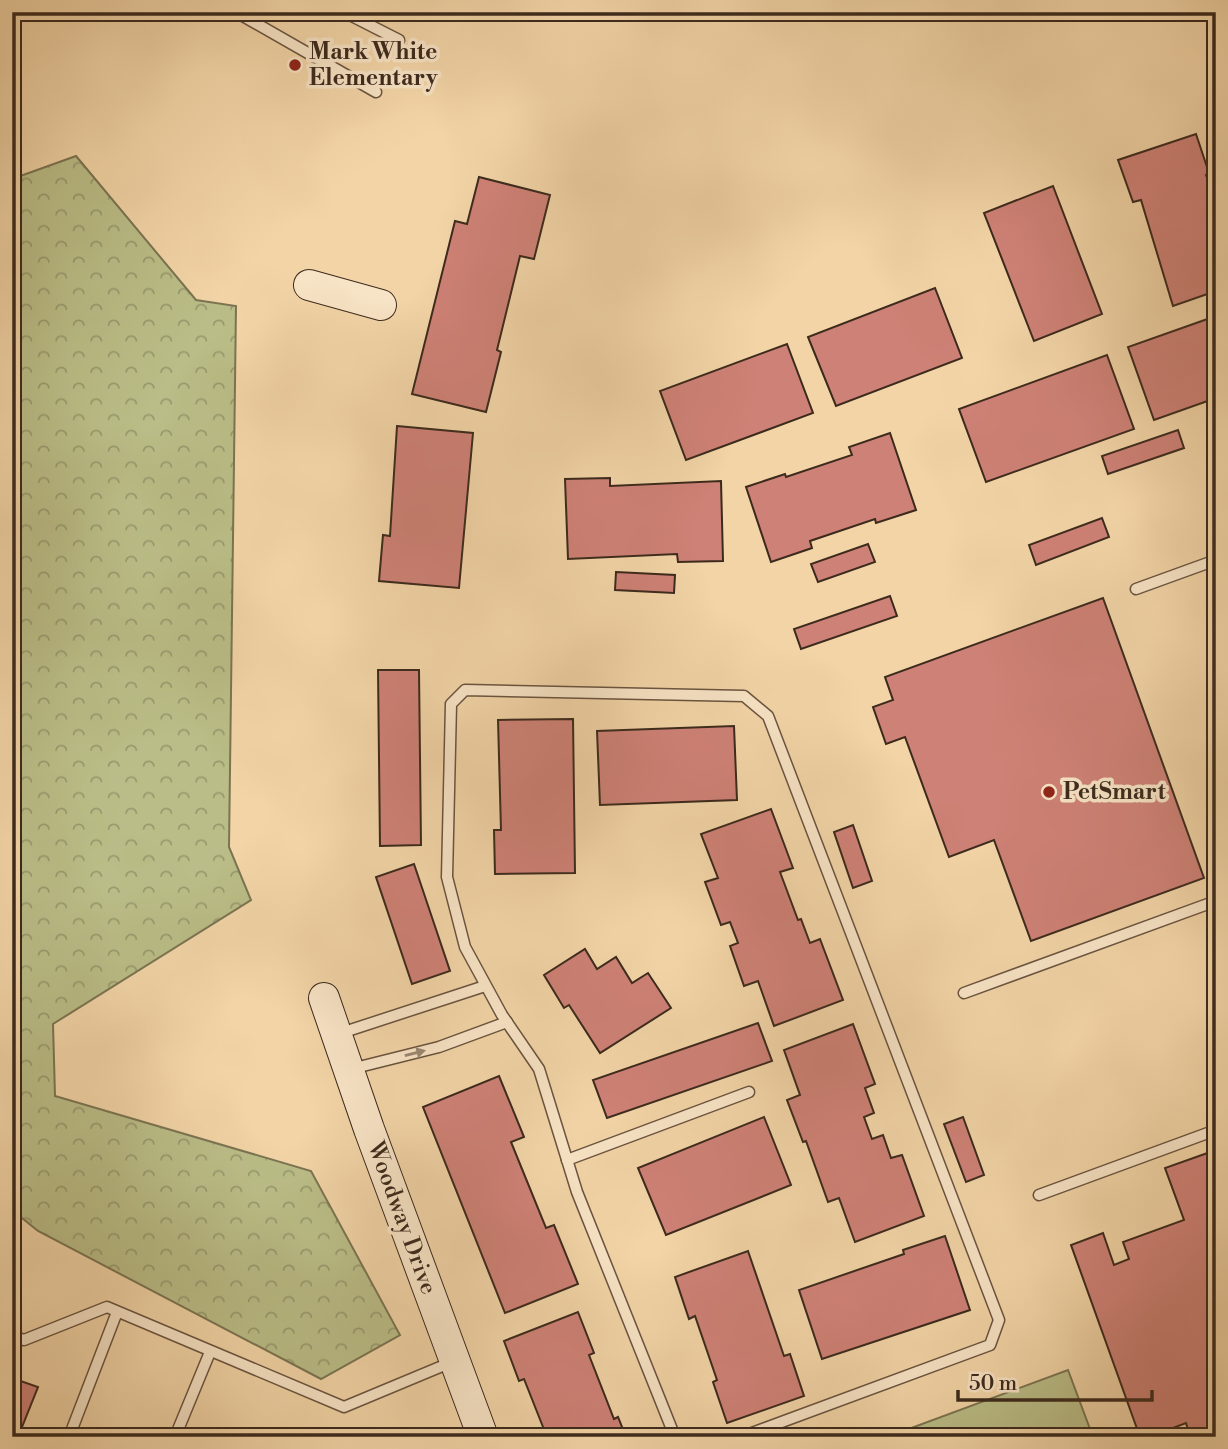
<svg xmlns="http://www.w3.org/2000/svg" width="1228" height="1449" viewBox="0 0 1228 1449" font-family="'Libre Bodoni',serif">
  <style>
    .grass { fill: #babd87; stroke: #7b7452; stroke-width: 2 }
    .forest { fill: url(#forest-crowns); stroke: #7b7452; stroke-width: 2 }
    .building { fill: #ce8176; stroke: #3c2a1d; stroke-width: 2 }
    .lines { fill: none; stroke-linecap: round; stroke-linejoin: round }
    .lane-casing { stroke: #6a543f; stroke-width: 13 }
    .secondary-casing { stroke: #3c2a1d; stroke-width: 32 }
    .lane { stroke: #f7e3c5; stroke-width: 10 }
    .secondary { stroke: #f7e3c5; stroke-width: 30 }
    .oneway { fill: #9a8671 }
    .poi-dot { fill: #8f2418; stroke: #f7e3c5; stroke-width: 2.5 }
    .labels { text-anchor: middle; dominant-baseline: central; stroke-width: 7; stroke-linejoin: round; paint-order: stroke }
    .poi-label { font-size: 23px; font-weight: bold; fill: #3c2a1d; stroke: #f7e3c5; text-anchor: start }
    .street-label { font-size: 23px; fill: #3c2a1d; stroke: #f7e3c5 }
  </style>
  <defs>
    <pattern id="forest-crowns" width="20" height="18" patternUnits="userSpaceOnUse" patternTransform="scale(1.75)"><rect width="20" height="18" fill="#babd87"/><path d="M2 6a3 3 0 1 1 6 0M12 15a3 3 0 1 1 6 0" fill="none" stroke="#989a6e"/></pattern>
  </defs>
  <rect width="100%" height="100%" fill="#f2d4a6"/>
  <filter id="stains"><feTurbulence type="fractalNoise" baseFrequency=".00286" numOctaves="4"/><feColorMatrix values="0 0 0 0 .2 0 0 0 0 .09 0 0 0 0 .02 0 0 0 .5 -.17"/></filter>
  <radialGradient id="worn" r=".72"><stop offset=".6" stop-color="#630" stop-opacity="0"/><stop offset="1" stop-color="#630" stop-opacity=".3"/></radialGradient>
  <path class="grass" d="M1068 1370 1093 1437H887Z"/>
  <path class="forest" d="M76 156 196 300 236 306 229 847 251 900 53 1024 55 1096 311 1171 400 1335 321 1379 38 1231 12 1210V179Z"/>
  <g class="building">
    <path d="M1196 134 1209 173 1206 175 1216 203V291L1173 306 1141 200 1133 202 1118 160Z"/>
    <path d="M479 177 550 195 534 259 520 256 497 350 501 352 486 412 412 394 455 221 467 224Z"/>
    <path d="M1053 186 1102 314 1034 341 984 213Z"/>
    <path d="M935 288 962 358 836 406 808 337Z"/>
    <path d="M1216 316V398L1154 420 1128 347Z"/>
    <path d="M787 344 813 413 686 460 660 391Z"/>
    <path d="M1107 355 1134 429 986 482 959 409Z"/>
    <path d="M397 426 473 433 459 588 379 581 383 535 390 536Z"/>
    <path d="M1178 430 1184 448 1108 474 1102 456Z"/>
    <path d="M890 433 916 510 876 523 875 519 810 541 812 548 771 562 746 487 785 474 786 477 852 455 849 447Z"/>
    <path d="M610 478V486L721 481 723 561 678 562 677 554 568 559 565 479Z"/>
    <path d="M1102 518 1109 537 1036 565 1029 545Z"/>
    <path d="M868 544 875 562 818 582 811 564Z"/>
    <path d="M616 572 675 575 674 593 615 590Z"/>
    <path d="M890 596 897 616 801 649 794 629Z"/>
    <path d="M1103 598 1204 878 1031 941 994 840 949 857 905 737 886 744 873 707 893 700 885 677Z"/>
    <path d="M378 670H419L421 845 380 846Z"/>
    <path d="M573 719 575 873 495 874 494 830H501L498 720Z"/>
    <path d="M734 726 737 800 600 805 597 731Z"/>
    <path d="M771 809 793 868 780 872 798 920 801 919 810 943 820 939 843 1000 774 1026 758 981 744 986 730 946 738 943 730 922 721 925 705 882 718 878 701 834Z"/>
    <path d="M853 825 872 881 853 888 834 832Z"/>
    <path d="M414 864 450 971 412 984 376 877Z"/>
    <path d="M585 949 597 969 616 957 632 983 648 973 671 1008 600 1053 569 1005 564 1008 544 975Z"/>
    <path d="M758 1023 772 1061 607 1118 593 1080Z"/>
    <path d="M853 1024 875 1084 865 1088 874 1113 864 1117 872 1139 883 1135 891 1158 902 1155 924 1216 855 1242 839 1198 828 1202 806 1141 803 1142 787 1100 800 1095 784 1050Z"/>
    <path d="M499 1076 524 1137 511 1142 546 1228 554 1225 578 1284 505 1313 423 1107Z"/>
    <path d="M764 1117 791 1185 666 1235 638 1168Z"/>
    <path d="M963 1117 984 1175 966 1182 944 1124Z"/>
    <path d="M1216 1150V1437H1190L1186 1423 1149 1437H1140L1071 1245 1103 1233 1114 1265 1129 1259 1123 1242 1184 1220 1165 1168Z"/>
    <path d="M945 1236 970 1310 822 1359 799 1290 904 1254 903 1250Z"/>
    <path d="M748 1251 784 1356 790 1354 804 1396 727 1423 713 1382 717 1380 695 1316 689 1319 675 1277Z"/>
    <path d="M578 1312 594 1353 589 1355 614 1419 618 1417 626 1437H547L524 1379 519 1381 504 1341Z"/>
    <path d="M12 1378 38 1387 18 1437H12Z"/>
  </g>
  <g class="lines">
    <g class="lane-casing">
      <g id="lane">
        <path d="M236 12 376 92"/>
        <path d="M344 12 399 40"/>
        <path d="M1136 589 1216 560"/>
        <path d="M964 993 1216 901"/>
        <path d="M338 1034 485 986"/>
        <path d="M351 1069 439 1047 507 1022"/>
        <path d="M567 1160 749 1092"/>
        <path d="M1039 1195 1216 1130"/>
        <path d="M12 1336 24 1340 107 1307 344 1407 452 1362"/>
        <path d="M69 1437 117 1312"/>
        <path d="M175 1437 210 1352"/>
        <path d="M675 1437 577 1192 539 1069 502 1015 465 947 447 877 451 704 465 690 744 696 768 716 999 1320 990 1345 741 1437"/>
      </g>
    </g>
    <g class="secondary-casing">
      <g id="secondary">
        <path d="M309 285 381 305"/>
        <path d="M324 998 369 1129 483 1437"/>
      </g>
    </g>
    <use href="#lane" class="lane"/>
    <use href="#secondary" class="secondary"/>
  </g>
  <defs><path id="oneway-solid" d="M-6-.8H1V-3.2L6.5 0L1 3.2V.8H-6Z" transform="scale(1.75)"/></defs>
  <use class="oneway" href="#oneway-solid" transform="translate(415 1053) rotate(-14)"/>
  <g class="poi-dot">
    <circle cx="295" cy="65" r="7"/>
    <circle cx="1049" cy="792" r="7"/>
  </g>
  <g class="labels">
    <g class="poi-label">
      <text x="309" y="52">Mark White<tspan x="309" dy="26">Elementary</tspan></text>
      <text x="1063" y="792">PetSmart</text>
    </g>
    <g class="street-label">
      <text transform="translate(402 1218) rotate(70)">Woodway Drive</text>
    </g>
  </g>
  <rect width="1228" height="1449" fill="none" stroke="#f2d4a6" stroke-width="42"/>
  <rect x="14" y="14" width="1200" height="1421" fill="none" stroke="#3c2a1d" stroke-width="3.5"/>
  <rect x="21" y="21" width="1186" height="1407" fill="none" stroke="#3c2a1d" stroke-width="2"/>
  <path d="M958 1390v10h194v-10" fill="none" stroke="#3c2a1d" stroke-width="3.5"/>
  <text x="969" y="1390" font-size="21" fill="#3c2a1d" stroke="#f7e3c5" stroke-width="5" paint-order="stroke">50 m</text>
  <rect width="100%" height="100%" filter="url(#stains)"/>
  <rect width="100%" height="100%" fill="url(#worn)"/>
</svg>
